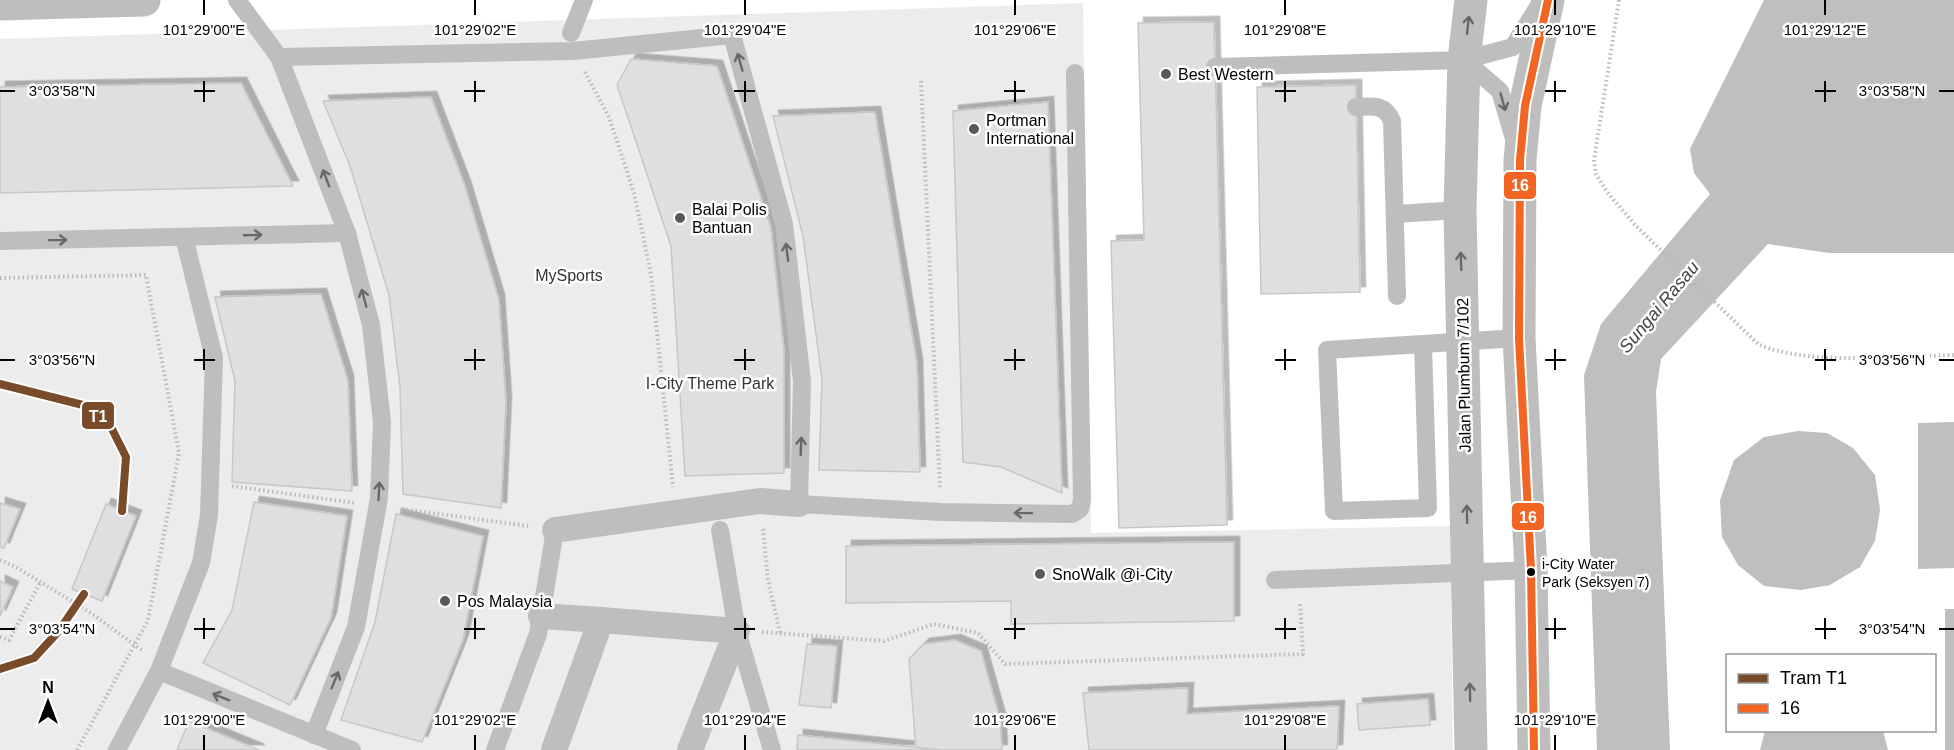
<svg xmlns="http://www.w3.org/2000/svg" width="1954" height="750" viewBox="0 0 1954 750" font-family="Helvetica,sans-serif">
  <style>
    .green { fill: #ececec }
    .water { fill: #bfbfbf }
    .building { fill: #dfdfdf; stroke: #c7c7c7; stroke-width: 1.5; filter: url(#shadow) }
    .lines { fill: none; stroke-linecap: round; stroke-linejoin: round }
    .path { stroke: #b9b9b9; stroke-width: 4; stroke-dasharray: 1.5 3; stroke-linecap: butt }
    .service { stroke: #bebebe; stroke-width: 18 }
    .pedestrian { stroke: #bebebe; stroke-width: 26 }
    .minor { stroke: #bebebe; stroke-width: 33 }
    .bus-1-casing { stroke: #fff; stroke-width: 12 }
    .bus-1 { stroke: #f26522; stroke-width: 8 }
    .tram-1-casing { stroke: #fff; stroke-width: 12 }
    .tram-1 { stroke: #7a4b2a; stroke-width: 8 }
    .oneway { stroke: #686868 }
    .ticks { fill: none; stroke: #000; stroke-width: 2 }
    .poi-dot { fill: #595959; stroke: #fff; stroke-width: 2 }
    .bus-dot { fill: #000; stroke: #fff; stroke-width: 2 }
    .labels { text-anchor: middle; dominant-baseline: central; stroke-width: 5; stroke-linejoin: round; paint-order: stroke }
    .bus-label { font-size: 14px; fill: #000; stroke: #fff; text-anchor: start }
    .poi-label { font-size: 16px; fill: #000; stroke: #fff; text-anchor: start }
    .park-label { font-size: 16px; fill: #333; stroke: #fff }
    .street-label { font-size: 16px; fill: #000; stroke: #fff }
    .water-label { font-size: 18px; font-style: italic; fill: #444; stroke: #fff }
    .ticks-label { font-size: 15px; text-anchor: middle; fill: #000; stroke: #fff; stroke-width: 5; stroke-linejoin: round; paint-order: stroke }
    .line-badge { stroke: #fff; stroke-width: 2 }
    .badge-label { font-size: 16px; text-anchor: middle; font-weight: bold; fill: #fff }
  </style>
  <defs>
    <filter id="shadow"><feDropShadow dx="5.5" dy="-5.5" stdDeviation="0" flood-color="#0004"/></filter>
  </defs>
  <rect width="100%" height="100%" fill="#fff"/>
  <path class="green" d="M1083 3 1091 533 1450 526 1453 750H0V39Z"/>
  <g class="water">
    <path d="M1764 0H1954V253H1829L1768 244 1661 359 1656 392 1670 750H1597L1584 375 1601 324 1710 194 1694 173 1690 149Z"/>
    <path d="M1954 422V568L1918 569V423Z"/>
    <path d="M1798 431 1827 433 1853 448 1875 475 1880 510 1875 541 1860 567 1830 585 1801 590 1764 586 1738 565 1722 537 1720 500 1734 460 1764 437Z"/>
    <rect x="1945" y="609" width="9" height="141"/>
    <path d="M1765 731H1883L1888 750H1760Z"/>
  </g>
  <g class="building">
    <path d="M1214 22 1227 525 1119 528 1111 241 1144 240 1138 23Z"/>
    <path d="M631 59 717 66 771 228 784 352V473L685 476 671 246 617 85Z"/>
    <path d="M241 83 293 186 0 193V87Z"/>
    <path d="M1356 85 1360 292 1261 294 1257 87Z"/>
    <path d="M431 97 465 186 499 300 506 402 501 508 403 494 400 388 389 295 350 166 323 101Z"/>
    <path d="M1048 102 1062 493 1001 467 963 462 953 111Z"/>
    <path d="M875 112 917 364 920 472 819 470 822 379 803 236 773 116Z"/>
    <path d="M321 294 348 381 352 491 232 482 235 381 215 297Z"/>
    <path d="M254 502 347 516 331 618 290 705 203 663 232 610Z"/>
    <path d="M0 503 20 509 4 548 0 547Z"/>
    <path d="M106 504 136 516 102 601 72 589Z"/>
    <path d="M396 514 483 536 463 640 422 742 341 720 375 622Z"/>
    <path d="M1234 542V621L1011 624V601L846 603V546Z"/>
    <path d="M0 581 13 587 0 616Z"/>
    <path d="M955 640 981 651 1000 719 1002 750H916L909 659 924 644Z"/>
    <path d="M807 644 837 646 831 708 799 705Z"/>
    <path d="M1188 688 1187 714 1339 706 1337 750H1089L1083 693Z"/>
    <path d="M1428 699 1430 725 1359 730 1357 704Z"/>
    <path d="M189 721 259 750H177Z"/>
    <path d="M798 735 941 750H797Z"/>
  </g>
  <g class="lines">
    <g class="path">
      <path d="M1619 0 1594 160 1596 174 1607 192 1636 226 1758 344C1804 366 1901 356 1954 355"/>
      <path d="M585 72 609 117 634 193 651 274 673 487"/>
      <path d="M921 81 940 488"/>
      <path d="M0 278 146 275 179 453 148 620 77 750"/>
      <path d="M232 486 355 503"/>
      <path d="M402 509 528 526"/>
      <path d="M763 529 768 580 780 633"/>
      <path d="M0 560 16 567 91 613 143 651"/>
      <path d="M762 632 884 641 934 624 978 633 1005 664 1303 654 1300 603"/>
      <path d="M0 637 9 640 40 583"/>
    </g>
    <g class="service">
      <path d="M237 0 279 57 347 233 371 325 382 422 379 498 356 627 314 735"/>
      <path d="M571 33 584 0"/>
      <path d="M279 57 573 51 732 35 784 224 802 381 799 504 941 512 1072 514 1080 509 1082 500 1075 73"/>
      <path d="M1464 60 1500 91 1514 139"/>
      <path d="M1215 67 1464 60 1513 47 1538 7"/>
      <path d="M1356 107C1373 106 1385 104 1392 121L1397 296"/>
      <path d="M1395 214 1460 210"/>
      <path d="M0 241 347 233"/>
      <path d="M1423 344 1428 508 1334 511 1327 350 1519 338"/>
      <path d="M720 530 737 631 772 750"/>
      <path d="M1275 580 1531 570"/>
      <path d="M159 671 352 750"/>
      <path d="M117 750 159 671 201 563 209 515 214 358 184 237"/>
      <path d="M495 750 538 634 555 530"/>
    </g>
    <g class="pedestrian">
      <path d="M555 530 760 501 799 504"/>
      <path d="M541 616 601 620 554 750"/>
      <path d="M601 620 737 631 690 750"/>
    </g>
    <g class="minor">
      <path d="M1471 0 1464 60 1460 210 1471 750"/>
      <path d="M0 4 144 0"/>
      <path d="M1534 750 1531 570 1519 338 1520 160 1525 106 1548 0"/>
    </g>
    <g class="bus-1-casing">
      <path id="bus-1" d="M1534 750 1531 570 1519 338 1520 160 1525 106 1548 0"/>
    </g>
    <use href="#bus-1" class="bus-1"/>
    <g class="tram-1-casing">
      <g id="tram-1">
        <path d="M0 384 87 406 111 427 126 457 122 511"/>
        <path d="M0 669 34 658 58 632 84 594"/>
      </g>
    </g>
    <use href="#tram-1" class="tram-1"/>
  </g>
  <defs><path id="oneway-shaft" d="M-6 0H5M1.5-3L5.5 0L1.5 3" fill="none" stroke-width="1.6" stroke-linecap="round" stroke-linejoin="round" transform="scale(1.5)"/></defs>
  <g class="oneway">
    <use href="#oneway-shaft" transform="translate(1468 25) rotate(-84)"/>
    <use href="#oneway-shaft" transform="translate(740 62) rotate(-106)"/>
    <use href="#oneway-shaft" transform="translate(1503 102) rotate(74)"/>
    <use href="#oneway-shaft" transform="translate(326 178) rotate(-111)"/>
    <use href="#oneway-shaft" transform="translate(253 235) rotate(-2)"/>
    <use href="#oneway-shaft" transform="translate(58 240) rotate(-1)"/>
    <use href="#oneway-shaft" transform="translate(787 252) rotate(-97)"/>
    <use href="#oneway-shaft" transform="translate(1461 261) rotate(-92)"/>
    <use href="#oneway-shaft" transform="translate(364 298) rotate(-105)"/>
    <use href="#oneway-shaft" transform="translate(801 446) rotate(-88)"/>
    <use href="#oneway-shaft" transform="translate(379 491) rotate(-87)"/>
    <use href="#oneway-shaft" transform="translate(1023 513) rotate(-179)"/>
    <use href="#oneway-shaft" transform="translate(1467 514) rotate(-91)"/>
    <use href="#oneway-shaft" transform="translate(335 680) rotate(-68)"/>
    <use href="#oneway-shaft" transform="translate(1470 692) rotate(-91)"/>
    <use href="#oneway-shaft" transform="translate(221 697) rotate(-158)"/>
  </g>
  <path class="ticks" d="M204 0V15M475 0V15M745 0V15M1015 0V15M1285 0V15M1555 0V15M1825 0V15M204 81V102M475 81V102M745 81V102M1015 81V102M1285 81V102M1555 81V102M1825 81V102M0 91H15M194 91H215M464 91H485M734 91H755M1004 91H1025M1275 91H1296M1545 91H1566M1815 91H1836M1939 91H1954M204 349V370M475 349V370M745 349V370M1015 349V370M1285 349V370M1555 349V370M1825 349V370M0 360H15M194 360H215M464 360H485M734 360H755M1004 360H1025M1275 360H1296M1545 360H1566M1815 360H1836M1939 360H1954M204 618V639M475 618V639M745 618V639M1015 618V639M1285 618V639M1555 618V639M1825 618V639M0 629H15M194 629H215M464 629H485M734 629H755M1004 629H1025M1275 629H1296M1545 629H1566M1815 629H1836M1939 629H1954M204 735V750M475 735V750M745 735V750M1015 735V750M1285 735V750M1555 735V750"/>
  <g class="poi-dot">
    <circle cx="1166" cy="74" r="6"/>
    <circle cx="974" cy="129" r="6"/>
    <circle cx="680" cy="218" r="6"/>
    <circle cx="1040" cy="574" r="6"/>
    <circle cx="445" cy="601" r="6"/>
  </g>
  <circle class="bus-dot" cx="1531" cy="572" r="5"/>
  <g class="labels">
    <g class="bus-label">
      <text x="1542" y="564">i-City Water<tspan x="1542" dy="18">Park (Seksyen 7)</tspan></text>
    </g>
    <g class="poi-label">
      <text x="1178" y="74">Best Western</text>
      <text x="986" y="120">Portman<tspan x="986" dy="18">International</tspan></text>
      <text x="692" y="209">Balai Polis<tspan x="692" dy="18">Bantuan</tspan></text>
      <text x="1052" y="574">SnoWalk @i-City</text>
      <text x="457" y="601">Pos Malaysia</text>
    </g>
    <g class="park-label">
      <text x="569" y="275">MySports</text>
      <text x="710" y="383">I-City Theme Park</text>
    </g>
    <g class="street-label">
      <text transform="translate(1464 375) rotate(-91)">Jalan Plumbum 7/102</text>
    </g>
    <g class="water-label">
      <text transform="translate(1659 307) rotate(-50)">Sungai Rasau</text>
    </g>
  </g>
  <g class="ticks-label">
    <text x="204" y="35">101°29'00"E</text>
    <text x="475" y="35">101°29'02"E</text>
    <text x="745" y="35">101°29'04"E</text>
    <text x="1015" y="35">101°29'06"E</text>
    <text x="1285" y="35">101°29'08"E</text>
    <text x="1555" y="35">101°29'10"E</text>
    <text x="1825" y="35">101°29'12"E</text>
    <text x="62" y="96">3°03'58"N</text>
    <text x="1892" y="96">3°03'58"N</text>
    <text x="62" y="365">3°03'56"N</text>
    <text x="1892" y="365">3°03'56"N</text>
    <text x="62" y="634">3°03'54"N</text>
    <text x="1892" y="634">3°03'54"N</text>
    <text x="204" y="725">101°29'00"E</text>
    <text x="475" y="725">101°29'02"E</text>
    <text x="745" y="725">101°29'04"E</text>
    <text x="1015" y="725">101°29'06"E</text>
    <text x="1285" y="725">101°29'08"E</text>
    <text x="1555" y="725">101°29'10"E</text>
  </g>
  <g class="line-badge">
    <rect x="1503" y="171" width="34" height="29" rx="6" fill="#f26522"/>
    <rect x="81" y="401" width="34" height="29" rx="6" fill="#7a4b2a"/>
    <rect x="1511" y="502" width="34" height="29" rx="6" fill="#f26522"/>
  </g>
  <g class="badge-label">
    <text x="1520" y="191">16</text>
    <text x="98" y="422">T1</text>
    <text x="1528" y="523">16</text>
  </g>
  <rect x="1726" y="654" width="210" height="78" fill="#ffffff" stroke="#999999" stroke-width="1.5"/>
  <rect x="1738" y="674" width="30" height="9" fill="#7a4b2a" stroke="#999999" stroke-width="1.5"/>
  <text x="1780" y="684" font-size="18" fill="#000000">Tram T1</text>
  <rect x="1738" y="704" width="30" height="9" fill="#f26522" stroke="#999999" stroke-width="1.5"/>
  <text x="1780" y="714" font-size="18" fill="#000000">16</text>
  <g transform="translate(48 702)" stroke="#ffffff" stroke-width="4.5" paint-order="stroke">
  <path d="M0-4.5L10 22L0 15L-10 22Z" fill="#000000"/>
  <text y="-9" font-size="16" font-weight="bold" text-anchor="middle" fill="#000000">N</text>
  </g>
</svg>
